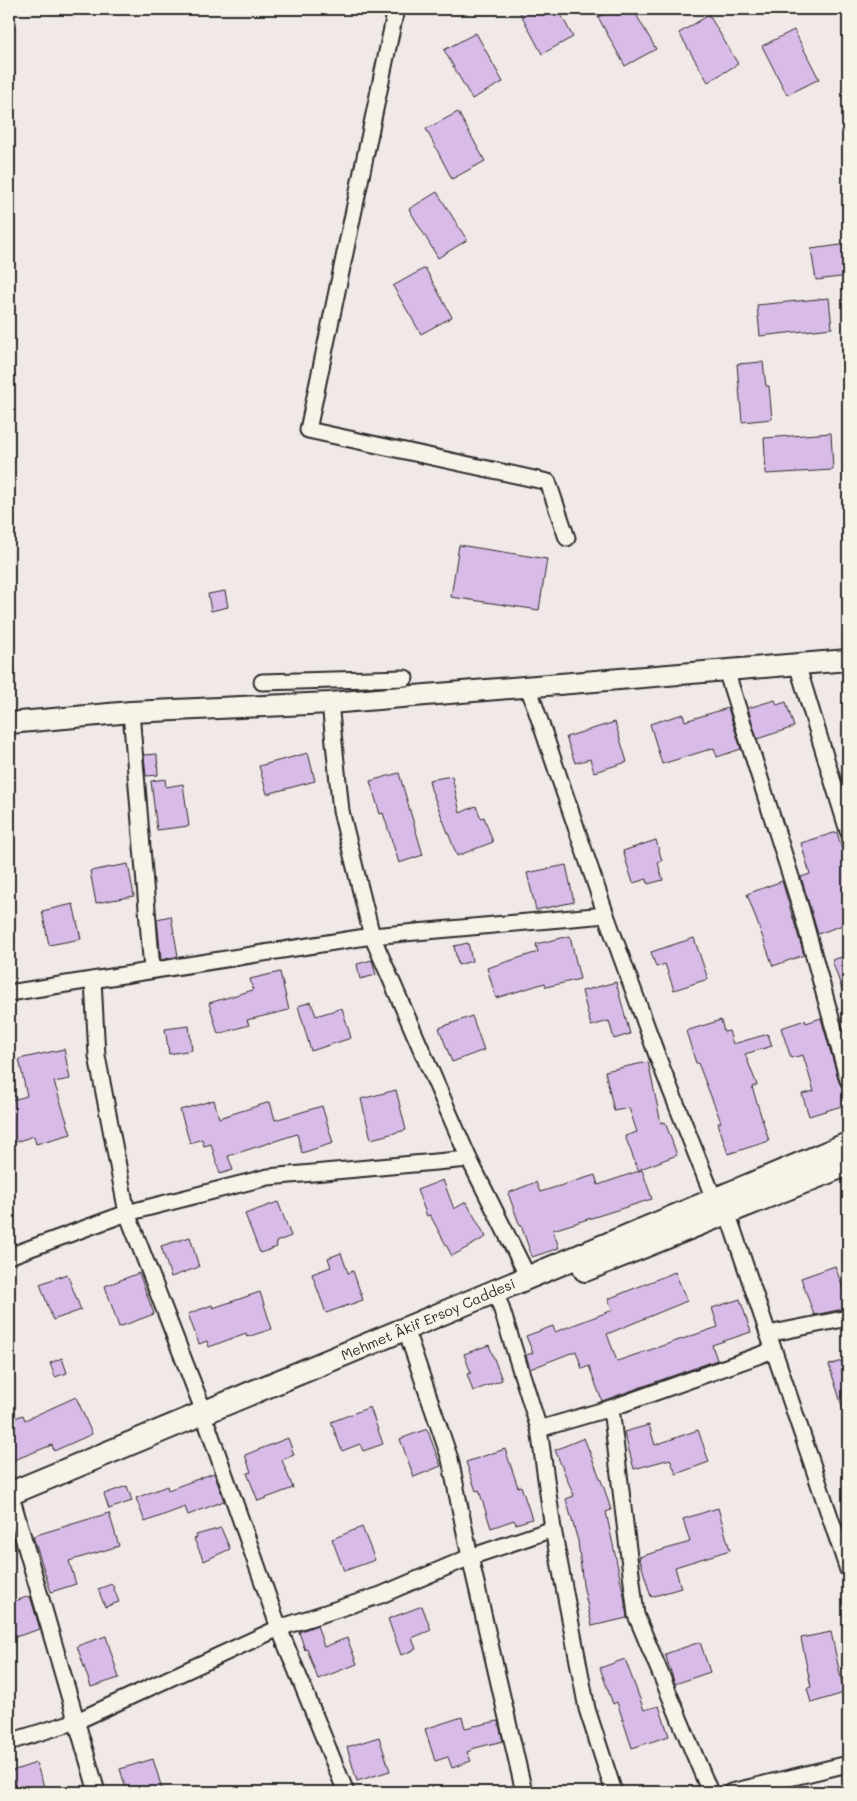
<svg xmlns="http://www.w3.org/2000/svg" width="857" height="1801" viewBox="0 0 857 1801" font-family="Mali,sans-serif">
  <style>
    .building { fill: #d9bbe8; stroke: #2b2b2b }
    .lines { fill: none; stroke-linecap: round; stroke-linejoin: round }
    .minor-casing { stroke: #2b2b2b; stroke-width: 19 }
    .tertiary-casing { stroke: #2b2b2b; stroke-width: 24 }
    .secondary-casing { stroke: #2b2b2b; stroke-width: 26 }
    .minor { stroke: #f7f3e8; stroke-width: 15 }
    .tertiary { stroke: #f7f3e8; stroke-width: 20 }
    .secondary { stroke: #f7f3e8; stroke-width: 22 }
    .labels { text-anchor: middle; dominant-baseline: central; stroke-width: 5; stroke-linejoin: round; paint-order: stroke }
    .street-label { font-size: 14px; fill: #2b2b2b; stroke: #f7f3e8 }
  </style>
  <rect width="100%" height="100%" fill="#f1e8e8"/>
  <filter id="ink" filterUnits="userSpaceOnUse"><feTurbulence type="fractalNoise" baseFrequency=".02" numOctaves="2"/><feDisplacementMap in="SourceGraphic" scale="10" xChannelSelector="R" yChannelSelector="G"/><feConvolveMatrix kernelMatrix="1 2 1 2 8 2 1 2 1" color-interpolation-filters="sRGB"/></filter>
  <g filter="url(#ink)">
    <g class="building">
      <path d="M518 9H558L573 37 542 54Z"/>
      <path d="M614 9H633L656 49 625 66 598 17Z"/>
      <path d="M709 15 738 64 708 82 679 33Z"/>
      <path d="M794 30 819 79 787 95 762 46Z"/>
      <path d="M476 33 503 82 472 99 444 50Z"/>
      <path d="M458 112 485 161 452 179 426 129Z"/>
      <path d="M437 192 467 240 438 258 409 209Z"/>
      <path d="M848 244V276L816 280 811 249Z"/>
      <path d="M425 268 452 317 421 334 393 286Z"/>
      <path d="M829 298 832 328 760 336 757 305Z"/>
      <path d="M763 362 766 386H769L772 419 742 422 737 364Z"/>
      <path d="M831 433 833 470 766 474 764 438Z"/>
      <path d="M459 545 547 559 539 610 451 597Z"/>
      <path d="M225 591 228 607 211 611 208 594Z"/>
      <path d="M775 700 777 705 786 702 794 727 757 739 748 708Z"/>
      <path d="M728 708 741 749 717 757 714 748 662 764 650 724 683 714 685 721Z"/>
      <path d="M615 722 627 762 594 772 590 759 575 763 566 737Z"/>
      <path d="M308 753 315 781 267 794 259 766Z"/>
      <path d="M157 754 158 775 146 776 144 755Z"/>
      <path d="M399 773 423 855 399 863 383 813 380 814 370 781Z"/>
      <path d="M452 776 460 813 476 806 481 818 484 817 493 842 457 856 431 789 429 780Z"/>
      <path d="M165 779 166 787 183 784 189 826 157 830 151 781Z"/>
      <path d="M837 832 845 861 848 860V923L818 934 801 877 810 874 801 843Z"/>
      <path d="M656 840 662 861 658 863 663 880 648 884 647 879 633 883 623 851Z"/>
      <path d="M128 864 134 896 96 903 90 871Z"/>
      <path d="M566 865 574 902 536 910 527 873Z"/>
      <path d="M782 881 804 955 773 966 747 894Z"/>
      <path d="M73 904 81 939 49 945 42 911Z"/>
      <path d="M171 916 178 956 161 960 157 919Z"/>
      <path d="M570 936 580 979 546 987 545 983 496 998 487 968 538 952 536 944Z"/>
      <path d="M694 938 708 979 674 990 665 964 656 967 651 952Z"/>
      <path d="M468 943 472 961 458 965 454 946Z"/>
      <path d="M848 955V1001H846L832 960Z"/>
      <path d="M372 960 376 975 360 979 357 964Z"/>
      <path d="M280 972 289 1010 247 1020 249 1025 218 1034 209 1003 253 990 250 979Z"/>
      <path d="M616 982 630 1034 614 1039 609 1021 591 1026 582 991Z"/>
      <path d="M311 1002 316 1016 342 1008 351 1038 311 1051 298 1006Z"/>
      <path d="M472 1016 484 1050 452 1062 439 1028Z"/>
      <path d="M821 1018 839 1082 842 1087 847 1089 848 1093V1104L809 1116 802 1094 814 1091 803 1055 791 1058 781 1028 805 1020 806 1023Z"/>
      <path d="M721 1020 724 1032 729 1031 733 1044 768 1034 772 1046 745 1054 757 1085 752 1087 769 1141 728 1154 718 1123 721 1122 698 1063H696L686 1031Z"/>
      <path d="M189 1026 192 1050 169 1054 165 1029Z"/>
      <path d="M64 1049 70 1079 54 1082 71 1134 36 1144 34 1136 9 1144V1101L27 1096 19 1059Z"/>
      <path d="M648 1062 661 1123 665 1122 677 1155 638 1170 625 1136 637 1132 629 1108 614 1111 605 1071Z"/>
      <path d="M396 1090 406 1130 371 1139 361 1099Z"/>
      <path d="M214 1100 219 1118 270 1102 275 1120 322 1106 333 1143 302 1153 297 1134 228 1156 233 1170 220 1174 211 1144 204 1146 202 1139 190 1143 180 1110Z"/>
      <path d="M642 1170 652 1199 553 1230 559 1248 532 1257 521 1225 520 1226 508 1193 536 1182 540 1192 595 1175 598 1185Z"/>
      <path d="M443 1180 454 1209 466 1202 486 1237 452 1256 430 1215 427 1216 417 1190Z"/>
      <path d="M278 1202 291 1236 276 1242 277 1247 260 1253 245 1214Z"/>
      <path d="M190 1237 199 1267 171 1277 161 1246Z"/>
      <path d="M341 1253 348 1273 353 1271 363 1300 326 1313 312 1274 331 1267 328 1258Z"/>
      <path d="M835 1266 848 1302V1308L814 1315 801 1278Z"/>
      <path d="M675 1272 687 1301 607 1334 617 1361 718 1327 712 1308 740 1299 751 1332 712 1345 717 1360 602 1401 589 1366 582 1369 576 1351 530 1369 526 1355 533 1353 526 1336 553 1326 555 1332 613 1310 608 1299Z"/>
      <path d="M139 1273 154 1314 119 1327 105 1286Z"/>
      <path d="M67 1274 81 1310 53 1320 40 1284Z"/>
      <path d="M260 1292 272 1329 247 1337 246 1333 209 1347 207 1341 199 1344 188 1314 212 1305 213 1308Z"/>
      <path d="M489 1345 502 1380 473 1391 467 1374 471 1373 464 1354Z"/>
      <path d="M62 1358 67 1373 55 1377 50 1363Z"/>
      <path d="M848 1359V1415H845L829 1365Z"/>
      <path d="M76 1397 92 1434 54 1451 52 1445 9 1462V1420L23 1415 25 1420Z"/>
      <path d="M370 1407 383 1444 363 1451 360 1444 342 1451 331 1422Z"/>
      <path d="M649 1425 655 1445 698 1430 709 1462 676 1474 670 1459 634 1469 624 1432Z"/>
      <path d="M427 1429 441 1466 414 1477 400 1439Z"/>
      <path d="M288 1438 294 1455 282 1460 293 1488 258 1501 247 1473 251 1472 245 1455Z"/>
      <path d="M584 1438 604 1488 611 1510 606 1512 624 1596 627 1618 592 1626 583 1585 578 1541 566 1499 574 1496 555 1450Z"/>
      <path d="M505 1449 518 1487 521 1486 532 1519 516 1524 514 1520 491 1528 479 1490 476 1491 466 1462Z"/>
      <path d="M214 1473 224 1501 188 1515 185 1507 145 1522 136 1498 167 1486 168 1490Z"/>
      <path d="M127 1486 132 1501 109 1509 104 1494Z"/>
      <path d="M718 1508 730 1550 675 1567 681 1588 651 1597 639 1557 690 1542 683 1519Z"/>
      <path d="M109 1513 119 1546 69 1561 76 1584 51 1592 33 1536Z"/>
      <path d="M362 1527 375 1560 344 1571 332 1539Z"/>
      <path d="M221 1528 230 1549 204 1561 194 1539 197 1538 196 1535Z"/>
      <path d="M112 1584 119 1602 105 1607 98 1589Z"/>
      <path d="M30 1596 40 1629 9 1639V1603Z"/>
      <path d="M422 1606 431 1630 412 1638 416 1649 401 1655 388 1619Z"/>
      <path d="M317 1625 324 1647 347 1638 357 1664 318 1679 307 1649 305 1650 299 1632Z"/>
      <path d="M831 1632 844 1693 811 1703 807 1688 811 1687 801 1638Z"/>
      <path d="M106 1636 119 1678 91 1687 77 1646Z"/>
      <path d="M700 1642 710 1672 675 1684 665 1654Z"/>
      <path d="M625 1659 644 1710 659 1706 669 1736 632 1748 617 1702 613 1704 600 1668Z"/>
      <path d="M462 1717 465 1728 498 1721 503 1741 471 1749 472 1750 467 1752 471 1761 452 1768 448 1757 435 1761 425 1729Z"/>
      <path d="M379 1737 390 1771 357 1781 347 1747Z"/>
      <path d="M153 1759 163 1792H127L120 1769Z"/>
      <path d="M36 1763 46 1792H9V1772Z"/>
    </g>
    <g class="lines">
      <g class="minor-casing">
        <g id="minor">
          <path d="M396 9 308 430 548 482 567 538"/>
          <path d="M797 664 848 831"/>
          <path d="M726 670 801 909 848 1080"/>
          <path d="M262 682 405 678"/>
          <path d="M528 686 606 915 658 1058 714 1199 727 1212 848 1570"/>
          <path d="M330 703 341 811 372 936 469 1159 528 1277"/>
          <path d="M131 712 152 970"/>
          <path d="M93 980 97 1056 127 1213 204 1412"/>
          <path d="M9 993 372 936 606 915"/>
          <path d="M9 1256 127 1213 268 1177 469 1159"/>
          <path d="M500 1304 539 1429 553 1529 587 1709 614 1792"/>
          <path d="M768 1334 848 1318"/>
          <path d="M410 1342 450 1459 470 1557 524 1792"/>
          <path d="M611 1408 636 1615 710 1792"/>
          <path d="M208 1427 279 1628 346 1792"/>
          <path d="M539 1429 611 1408 774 1350"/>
          <path d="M14 1506 97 1792"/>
          <path d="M9 1742 77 1721 279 1628 381 1595 470 1557 553 1529"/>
          <path d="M731 1792 848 1764"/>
        </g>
      </g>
      <g class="tertiary-casing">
        <path id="tertiary" d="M9 723 131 712 330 703 848 660"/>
      </g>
      <g class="secondary-casing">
        <g id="secondary">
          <path d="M585 1270 848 1164"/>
          <path d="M9 1494 848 1144"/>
        </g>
      </g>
      <use href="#minor" class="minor"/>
      <use href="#tertiary" class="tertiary"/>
      <use href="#secondary" class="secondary"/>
    </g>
  </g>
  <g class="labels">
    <g class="street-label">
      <text transform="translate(428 1319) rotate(-23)">Mehmet Âkif Ersoy Caddesi</text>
    </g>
  </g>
  <rect width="857" height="1801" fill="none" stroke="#f7f3e8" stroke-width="30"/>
  <rect x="15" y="15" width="827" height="1771" fill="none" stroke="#2b2b2b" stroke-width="2" filter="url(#ink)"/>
</svg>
